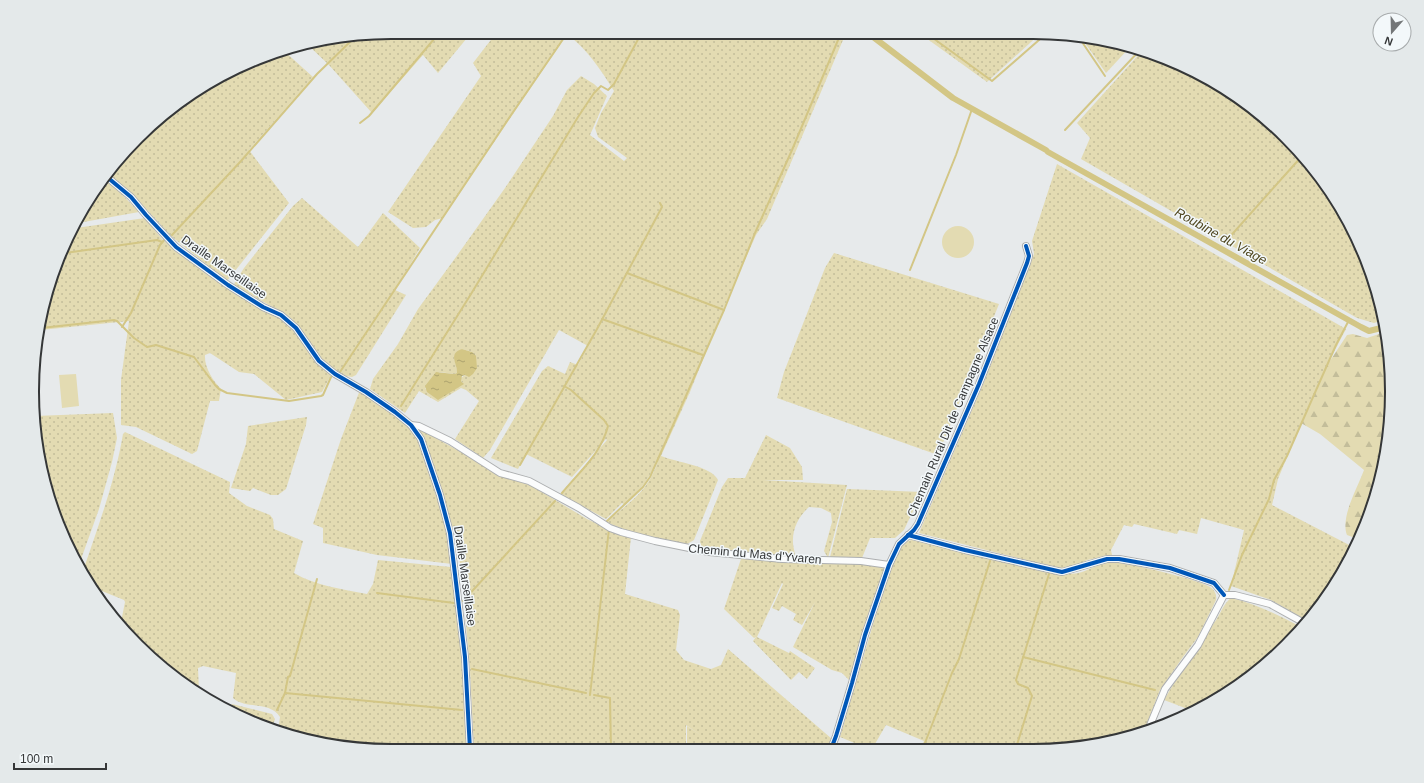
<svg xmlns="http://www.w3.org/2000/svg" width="1424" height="783" viewBox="0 0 1424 783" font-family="Arial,sans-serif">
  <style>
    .grass { fill: url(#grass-dots); fill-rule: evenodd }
    .forest { fill: url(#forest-firs) }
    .garden { fill: #e3dbb2 }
    .water { fill: url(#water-ripples) }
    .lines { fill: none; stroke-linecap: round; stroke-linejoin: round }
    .stream { stroke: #d3c685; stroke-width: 2 }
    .canal { stroke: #d3c685; stroke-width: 6 }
    .street-casing { stroke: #adafb0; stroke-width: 8 }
    .street { stroke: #fbfcfc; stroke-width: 6 }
    .cycleway-casing { stroke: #f3f8fa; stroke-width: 6 }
    .cycleway { stroke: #0057b8; stroke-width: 4 }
    .labels { text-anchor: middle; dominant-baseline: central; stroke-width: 3; stroke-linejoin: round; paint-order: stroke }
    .street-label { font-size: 12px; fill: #353738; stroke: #f3f8fa }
    .water-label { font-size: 13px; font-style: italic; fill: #4f461e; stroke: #f3f8fa }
    .rim { fill: none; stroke: #353738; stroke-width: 2 }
  </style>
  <defs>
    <pattern id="grass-dots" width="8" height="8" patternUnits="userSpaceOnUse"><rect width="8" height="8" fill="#e3dbb2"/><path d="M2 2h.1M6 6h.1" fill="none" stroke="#c3bd9a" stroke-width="1.8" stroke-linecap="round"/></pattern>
    <pattern id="forest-firs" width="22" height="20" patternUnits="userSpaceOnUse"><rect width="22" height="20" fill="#e3dbb2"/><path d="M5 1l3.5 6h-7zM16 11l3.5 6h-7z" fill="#c3bd9a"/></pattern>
    <pattern id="water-ripples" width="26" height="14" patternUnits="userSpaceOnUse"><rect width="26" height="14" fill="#d3c685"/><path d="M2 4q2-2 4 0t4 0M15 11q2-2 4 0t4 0" fill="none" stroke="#aca26e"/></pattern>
  </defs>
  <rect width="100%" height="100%" fill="#e7eaeb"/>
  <g class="grass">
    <path d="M392 32H472L438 73 423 55 372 113 329 65 309 46Z"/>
    <path d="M497 32 846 33 767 219 756 235 722 312 690 392 661 456C675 462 712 466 718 480L694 540 687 544C658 540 634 534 606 522 630 502 648 492 658 461L645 483 625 505 622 503 606 519 560 494 607 440 606 439 572 477 526 454 518 469 491 458 542 371 548 366 565 374 570 362 578 365 588 346 559 330 490 450 483 458 455 439 479 401 466 390 461 388 438 402 419 391 405 413 370 389 373 379 398 344 418 309 456 257 505 188 553 116 567 90 581 76 594 84 607 96 590 135 624 161 627 158 598 137 595 128 601 113 614 91C601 70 587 49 567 34L443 218 435 220 426 227 413 228 388 212 481 76 473 63ZM462 349 472 352 465 375 461 378V381L463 383 425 389 439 372 454 374 457 373C458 367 454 362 454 356Z"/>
    <path d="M919 33H1041L987 82Z"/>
    <path d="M1081 37 1126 44 1131 46 1106 73Z"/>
    <path d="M283 50 313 77 249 150 289 203 227 281 171 236 133 195 109 175 172 106 276 51Z"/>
    <path d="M1142 51 1212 80 1269 121 1318 172 1355 232 1380 298 1383 320 1374 323 1357 318 1081 159 1090 138 1077 123Z"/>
    <path d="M1057 164 1346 329 1326 367 1307 409 1278 479 1272 505 1355 548 1344 571 1308 621 1271 600 1231 586 1244 530 1201 518 1197 534 1179 530 1177 534 1134 524 1132 527 1124 525 1111 550 1112 555 1087 560 1074 567 1062 569 919 533 984 382 1034 254 1032 241Z"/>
    <path d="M106 178 139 212 78 223 92 192Z"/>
    <path d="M302 198 358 247 383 213 420 248 395 290 406 295 356 375 352 377 346 376 335 371 320 359 292 319 282 312 236 287 234 284 244 268 293 206Z"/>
    <path d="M145 218 162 239 230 290 265 311 276 315 289 324 310 353 331 375 322 392 286 400 254 374 239 372 210 353 205 355C204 367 213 381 221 389L219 401H210L197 451 192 454 136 427 121 425V380L129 321 41 330 44 299 76 228Z"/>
    <path d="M834 253 999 304 938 455 777 398 784 372 825 268Z"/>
    <path d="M360 390 404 421 418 439 427 462 447 528 452 564 377 555 323 543V528L313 524 341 439Z"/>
    <path d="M113 413 117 438 112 462 99 509 80 562 59 529 34 422 35 416Z"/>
    <path d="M307 417 306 425 286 489 278 495H271L253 488 250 491 231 488 246 444 248 426Z"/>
    <path d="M421 430 510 479 530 485 587 519 610 530 631 537 625 594 678 610 680 615 676 650 684 660 711 669 721 665 728 649 832 739 828 749H687V726L702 736 686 725V749L474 750 470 670 461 568 454 532 443 498 419 431Z"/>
    <path d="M125 432 230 482 229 493 247 506 270 515 273 519 274 529 303 541 294 573C316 586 342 589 367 594L373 584 378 560 451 567 453 573 459 637 464 667 465 717 468 750H368L298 739 278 730 280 717C269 700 246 710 233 698L236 673 203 666 198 668 199 692 121 629 120 627 125 602 124 600 97 589 84 568C99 524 115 481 123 434Z"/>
    <path d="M766 435 790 448 802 467 803 480H763L847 485 828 558 824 551 832 522 831 513 821 508 809 507C799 516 792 529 793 543 793 547 795 552 795 556L701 548 700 541 722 487 728 478H745Z"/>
    <path d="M847 489H848L922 492 904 530 895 538H870L862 558 830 557Z"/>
    <path d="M912 540 1063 574C1069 574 1076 574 1082 572 1093 568 1102 562 1114 562 1129 563 1200 580 1210 587 1215 590 1217 595 1216 600L1198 637 1183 657 1160 690 1144 731 1079 748H921L924 741 886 725 872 749H869L840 737 874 621 892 567 902 545 908 541Z"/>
    <path d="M742 556 794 561 867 564 883 566 885 569 853 669 849 680 842 673 832 670 793 647 815 602 796 591 815 602 802 625 793 620 796 614 782 606 779 611 772 608 783 584 782 583 757 637 789 653 790 651 815 668 807 679 799 672 791 680 753 641 756 637 754 638 724 609Z"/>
    <path d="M1231 598C1257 604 1280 616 1303 628L1232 690 1193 711 1164 700C1179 674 1197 649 1214 623 1220 615 1223 604 1231 598Z"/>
    <path d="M232 704 272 714 275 719 272 728 229 710Z"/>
  </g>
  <path class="forest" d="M1385 332 1391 368 1389 438 1373 507 1371 512H1367L1358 539 1347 535C1340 517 1358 487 1364 470L1320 434 1301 423 1326 367 1347 335 1353 334 1367 338Z"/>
  <g class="garden">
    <circle cx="958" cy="242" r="16"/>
    <path d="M76 374 79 406 62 408 59 375Z"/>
  </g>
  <path class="water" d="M462 349 472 352 476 356 477 368 473 374 469 377 465 375 462 376 461 381 464 384 438 400 427 392 425 386 436 372 454 374 457 373C458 364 447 354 462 349Z"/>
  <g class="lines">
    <g class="stream">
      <path d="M926 33 992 81 1047 33"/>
      <path d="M1078 36 1105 76"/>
      <path d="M360 123 369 116 440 32"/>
      <path d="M1065 130 1140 50"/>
      <path d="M172 235 241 161 317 74 354 38"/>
      <path d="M1227 240 1302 156"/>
      <path d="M1221 249V248"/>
      <path d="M65 253 157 240 162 242"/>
      <path d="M910 270 956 155 972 109"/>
      <path d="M627 273 724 310"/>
      <path d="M602 319 703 355"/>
      <path d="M122 327 131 313 160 245 165 239"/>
      <path d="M41 328 114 320 117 321 134 338 147 347 156 345 194 357 215 385 219 389 227 393 289 401 321 396 323 395 331 377"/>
      <path d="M340 372 509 118 568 32"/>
      <path d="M401 406 471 294 578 117 594 93 601 86 608 90 614 84 642 32"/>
      <path d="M520 465 597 329 662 207 660 203"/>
      <path d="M562 493C580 471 601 454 608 426L604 420 571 390 564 386"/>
      <path d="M607 521 643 487 650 477 724 310 755 233 792 150 841 33"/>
      <path d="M1229 590 1242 555 1269 499 1274 480 1287 456 1336 345 1349 320"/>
      <path d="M377 593 454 603"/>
      <path d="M463 601 555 501"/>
      <path d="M1023 657 1155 690"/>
      <path d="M472 669 586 693"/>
      <path d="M285 693 462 710"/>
      <path d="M590 695 609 529"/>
      <path d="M594 695 610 698 611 749"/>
      <path d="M277 710 285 693 288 677 290 676 317 579"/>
      <path d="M923 748 952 673 959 659 990 561"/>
      <path d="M1016 748 1032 696 1028 688 1018 684 1016 680 1049 574"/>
    </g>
    <g class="canal">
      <path d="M868 33 953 98 1046 150"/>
      <path d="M1048 152 1361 327 1369 331 1385 327"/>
    </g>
    <g class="street-casing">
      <g id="street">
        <path d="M107 177 131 197 146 215 176 247 228 285 263 307 281 315 296 328 319 361 335 374 366 392 395 412 411 425 421 439 440 495 450 533 465 657 470 750"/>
        <path d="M411 425 419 426 450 441 500 473 529 481 579 508 610 528 621 532 655 541 709 552 782 559 861 561 889 565"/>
        <path d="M908 535 965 550 1062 572 1107 559H1119L1170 568 1214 583 1224 595"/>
        <path d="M1148 730 1165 689 1198 645 1224 595H1235L1270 604 1306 624"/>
        <path d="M831 749 836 736 852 683 865 635 889 565 899 544 914 530 918 524 979 384 1027 263 1029 256 1026 246"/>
      </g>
    </g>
    <use href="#street" class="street"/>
    <g class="cycleway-casing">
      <g id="cycleway">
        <path d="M107 177 131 197 146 215 176 247 228 285 263 307 281 315 296 328 319 361 335 374 366 392 395 412 411 425 421 439 440 495 450 533 465 657 470 750"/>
        <path d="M908 535 965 550 1062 572 1107 559H1119L1170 568 1214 583 1224 595"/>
        <path d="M831 749 836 736 852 683 865 635 889 565 899 544 914 530 918 524 979 384 1027 263 1029 256 1026 246"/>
      </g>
    </g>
    <use href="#cycleway" class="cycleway"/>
  </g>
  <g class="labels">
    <g class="street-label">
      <text transform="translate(224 267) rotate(35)">Draille Marseillaise</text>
      <text transform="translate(953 417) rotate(-67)">Chemain Rural Dit de Campagne Alsace</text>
      <text transform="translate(755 554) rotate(5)">Chemin du Mas d'Yvaren</text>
      <text transform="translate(465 576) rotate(82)">Draille Marseillaise</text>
    </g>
    <g class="water-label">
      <text transform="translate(1221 236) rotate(29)">Roubine du Viage</text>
    </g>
  </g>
  <path d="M0 0H1424V783H0ZM391 39H1033A352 352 0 0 1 1385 391V392A352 352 0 0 1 1033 744H391A352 352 0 0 1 39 392V391A352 352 0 0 1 391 39Z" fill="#e4e9ea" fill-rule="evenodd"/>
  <path class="rim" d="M391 39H1033A352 352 0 0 1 1385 391V392A352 352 0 0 1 1033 744H391A352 352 0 0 1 39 392V391A352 352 0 0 1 391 39Z"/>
  <g transform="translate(1392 32) rotate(200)"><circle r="19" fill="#f3f8fa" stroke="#a7abac"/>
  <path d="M0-3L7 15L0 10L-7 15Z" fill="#737677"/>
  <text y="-6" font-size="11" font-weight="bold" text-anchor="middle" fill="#353738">N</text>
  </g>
  <path d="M14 763v6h92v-6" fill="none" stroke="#353738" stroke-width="2"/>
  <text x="20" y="763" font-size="12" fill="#353738" stroke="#f3f8fa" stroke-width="3" paint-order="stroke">100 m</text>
</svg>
